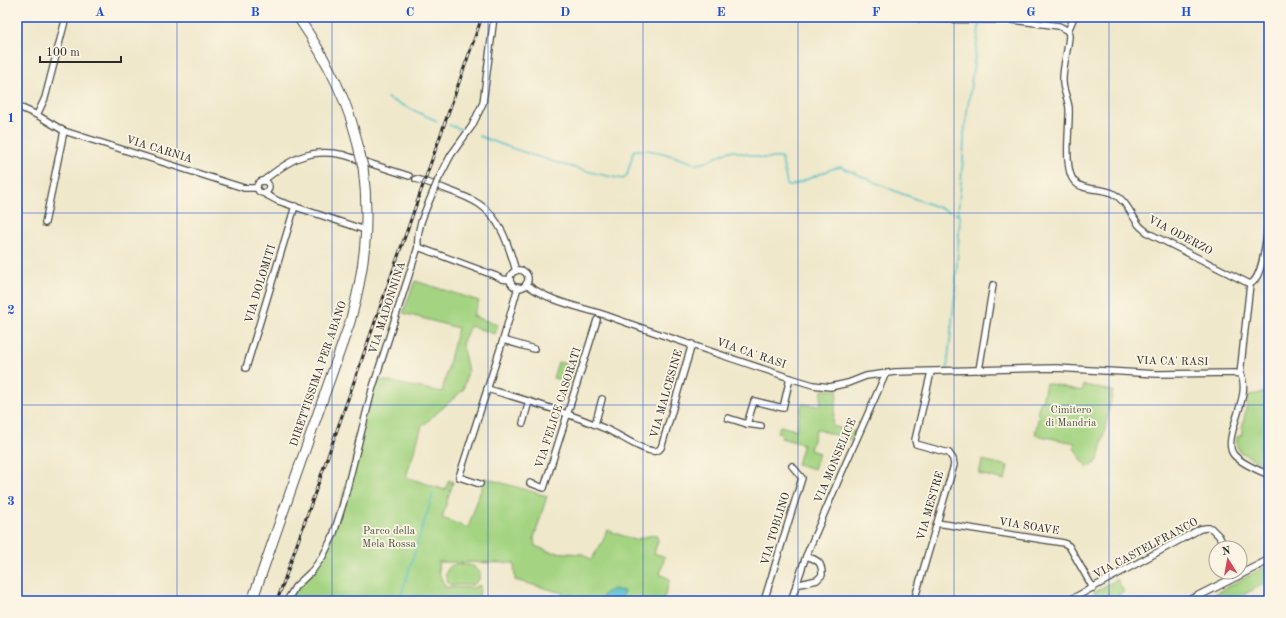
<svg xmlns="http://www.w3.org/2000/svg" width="1286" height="618" viewBox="0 0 1286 618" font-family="'Old Standard TT',serif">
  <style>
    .green { fill: #a4d482; stroke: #688056 }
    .water { fill: #50bec6; stroke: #3e7478 }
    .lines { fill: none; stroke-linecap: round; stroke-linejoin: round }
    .stream { stroke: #50bec6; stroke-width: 1.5 }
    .minor-casing { stroke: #484743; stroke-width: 8 }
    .tertiary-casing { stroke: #484743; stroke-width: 9 }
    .trunk-casing { stroke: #484743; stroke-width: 11 }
    .minor { stroke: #fff; stroke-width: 5.5 }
    .tertiary { stroke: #fff; stroke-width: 7 }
    .trunk { stroke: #fff; stroke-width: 9 }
    .rail-casing { stroke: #2b2b2b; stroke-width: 3 }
    .rail { stroke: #fcf5e5; stroke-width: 1.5; stroke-dasharray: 4.5; stroke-linecap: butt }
    .minor-bridge-casing { stroke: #484743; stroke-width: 8; stroke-linecap: butt }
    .trunk-bridge-casing { stroke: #484743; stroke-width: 11; stroke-linecap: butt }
    .minor-bridge { stroke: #fff; stroke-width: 5.5 }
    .trunk-bridge { stroke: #fff; stroke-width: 9 }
    .grid { fill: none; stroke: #1d4ed8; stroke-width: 1; stroke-opacity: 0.55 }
    .labels { text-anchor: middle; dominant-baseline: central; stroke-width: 3.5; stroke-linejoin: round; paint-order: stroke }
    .street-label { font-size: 11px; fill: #2b2b2b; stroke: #fcf5e5 }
    .park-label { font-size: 11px; fill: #495541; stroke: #fcf5e5 }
    .neatline { fill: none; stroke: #1d4ed8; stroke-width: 1.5 }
    .grid-label { font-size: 13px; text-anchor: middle; font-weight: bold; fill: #1d4ed8 }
  </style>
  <rect width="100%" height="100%" fill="#fcf5e5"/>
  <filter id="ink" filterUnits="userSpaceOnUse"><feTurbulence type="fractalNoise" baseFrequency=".025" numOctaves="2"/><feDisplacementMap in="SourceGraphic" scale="8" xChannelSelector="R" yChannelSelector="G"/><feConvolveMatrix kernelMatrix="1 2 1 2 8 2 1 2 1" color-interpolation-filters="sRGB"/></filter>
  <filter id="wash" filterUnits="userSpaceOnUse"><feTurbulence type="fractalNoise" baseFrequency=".012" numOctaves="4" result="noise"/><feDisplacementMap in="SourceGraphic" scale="16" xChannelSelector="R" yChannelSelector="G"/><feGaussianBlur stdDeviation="0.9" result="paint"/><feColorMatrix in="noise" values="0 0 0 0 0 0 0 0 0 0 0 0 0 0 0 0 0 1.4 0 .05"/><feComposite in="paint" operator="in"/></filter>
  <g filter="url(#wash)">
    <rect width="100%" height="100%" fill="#efe8cb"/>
    <g class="green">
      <path d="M415 281 479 301 473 316 498 325 495 334 470 326 462 344 468 371 463 390 422 426 406 477 445 490 449 480 453 482 442 518 468 528 485 478 547 496 534 538 535 546 551 552 583 554 591 560 603 541 607 530 634 540 656 534 658 541 654 553 665 557 660 574 670 579 663 601H581L582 598 570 595 564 597 563 593 515 580 514 563 438 562 439 573 445 587 473 588 480 585 479 601H293L288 599 329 544 376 379 442 392 458 328 403 313Z"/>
      <path d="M558 362 574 366 569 382 553 378Z"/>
      <path d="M1046 383 1082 391 1084 385 1113 391 1098 461 1087 468 1074 448 1075 443 1035 435 1039 414 1037 413 1040 402H1042Z"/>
      <path d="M822 390H838L832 426 855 432 851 440 816 429 810 450 819 453 814 469 797 464 803 444 781 438 783 434 777 432 780 426 796 430 802 404 820 406Z"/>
      <path d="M1269 392V468L1239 451 1237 446V437L1242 435V429L1249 395Z"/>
      <path d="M982 460 1008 466 1005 480 979 474Z"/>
      <path d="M452 565C462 565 474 562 480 573L479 580 473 585H450C444 578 444 571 452 565Z"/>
      <path d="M1269 565V581L1232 601H1202Z"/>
      <path d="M1117 579 1124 592 1111 599V601H1099L1094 592Z"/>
    </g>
    <path class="water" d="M613 589 624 591 621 601H600L605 593Z"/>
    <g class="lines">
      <g class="stream">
        <path d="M387 98 437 121"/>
        <path d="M449 125 463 130"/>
        <path d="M479 136C526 154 573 170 623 179L627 175 634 150H647L663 153 697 164 706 162 729 151H734L762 158H781L782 160 787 184 788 186H791L832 169 841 167 895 191 950 212"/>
        <path d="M958 214C960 187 964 161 964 134L980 21"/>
        <path d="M947 369 955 294 960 219 959 215 955 213"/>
        <path d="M946 372V375L976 374"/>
        <path d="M401 596 433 494"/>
      </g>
    </g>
  </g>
  <g filter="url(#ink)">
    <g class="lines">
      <g class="minor-casing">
        <g id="minor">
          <path d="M913 17 923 19 1013 20 1059 26 1068 31 1069 36C1068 50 1063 65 1063 79 1062 89 1068 98 1069 108 1070 126 1063 168 1074 181 1082 191 1101 188 1112 193 1126 200 1130 213 1139 225 1141 228 1145 230 1148 233L1250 284 1240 374"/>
          <path d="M1068 31 1074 17"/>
          <path d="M17 106 37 115 64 131 244 188H257"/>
          <path d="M37 115 45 98 66 17"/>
          <path d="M416 179C427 182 438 186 448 190 459 194 470 198 479 204 501 218 509 247 516 271"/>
          <path d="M438 180 451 155 472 126 483 103 494 17"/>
          <path d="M263 181C289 160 310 147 344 155L409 176"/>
          <circle cx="263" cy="187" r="6"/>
          <path d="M263 193 278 201 362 229"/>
          <path d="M45 223 64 131"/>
          <path d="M418 247 496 276 502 279 510 280"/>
          <circle cx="519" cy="279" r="9"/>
          <path d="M526 284C550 302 577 306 605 315 666 337 728 357 790 378L813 385 830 387 848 383 866 376 895 372 1056 368 1157 374 1235 373 1240 374C1254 394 1220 439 1234 455 1242 464 1258 470 1269 475"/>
          <path d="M1250 284C1264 278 1267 231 1269 217"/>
          <path d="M503 340 534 349"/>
          <path d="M246 368 295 206"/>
          <path d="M979 370 993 285"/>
          <path d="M487 389C527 400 568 413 606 429 620 435 640 450 653 451 658 452 661 449 662 445L692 344"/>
          <path d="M728 418 747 424 754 401 783 408 790 378"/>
          <path d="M523 423 529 401"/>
          <path d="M595 424 602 399"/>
          <path d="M747 424 761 426"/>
          <path d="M530 483 544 488 597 320"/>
          <path d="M480 484 459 477 503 340 518 287"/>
          <path d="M937 523 1064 543 1069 546 1093 588"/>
          <path d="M796 585 817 580 822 575C822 562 818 560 806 556"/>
          <path d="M287 601 295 587 312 571 323 556 333 536 343 504 372 390 418 247C416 227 426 210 433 192"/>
          <path d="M764 601 802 478 792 466"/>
          <path d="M791 601 806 556 842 472 886 373"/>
          <path d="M914 601 954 465 953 459 949 453 916 444 915 440 931 372"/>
          <path d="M1068 601 1200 529 1206 528H1211L1219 536 1225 548"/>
        </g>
      </g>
      <g class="tertiary-casing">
        <path id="tertiary" d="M1188 601 1269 560"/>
      </g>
      <g class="trunk-casing">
        <g id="trunk">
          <path d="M298 17C327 60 350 103 360 154"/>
          <path d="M252 601 350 322C365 270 370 222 363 167"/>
        </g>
      </g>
      <use href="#minor" class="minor"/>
      <use href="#tertiary" class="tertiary"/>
      <use href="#trunk" class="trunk"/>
      <g class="rail-casing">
        <path id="rail" d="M277 601 482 17"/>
      </g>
      <use href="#rail" class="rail"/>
      <g class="minor-bridge-casing">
        <path id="minor-bridge" d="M433 192 438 180"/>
      </g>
      <g class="trunk-bridge-casing">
        <path id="trunk-bridge" d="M360 154 363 167"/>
      </g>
      <use href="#minor-bridge" class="minor-bridge"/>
      <use href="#trunk-bridge" class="trunk-bridge"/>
    </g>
  </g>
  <path class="grid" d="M177 17V601M332 17V601M488 17V601M643 17V601M798 17V601M954 17V601M1109 17V601M17 213H1269M17 405H1269"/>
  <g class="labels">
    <g class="street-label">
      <text transform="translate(159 150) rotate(17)">VIA CARNIA</text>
      <text transform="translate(1180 236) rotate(28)">VIA ODERZO</text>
      <text transform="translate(261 284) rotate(-73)">VIA DOLOMITI</text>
      <text transform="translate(388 308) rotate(-72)">VIA MADONNINA</text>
      <text transform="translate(751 354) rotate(19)">VIA CA' RASI</text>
      <text transform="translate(1172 362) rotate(1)">VIA CA' RASI</text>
      <text transform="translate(319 374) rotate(-71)">DIRETTISSIMA PER ABANO</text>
      <text transform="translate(667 394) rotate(-74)">VIA MALCESINE</text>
      <text transform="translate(559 408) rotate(-72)">VIA FELICE CASORATI</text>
      <text transform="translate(836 461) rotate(-67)">VIA MONSELICE</text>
      <text transform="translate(931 506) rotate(-74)">VIA MESTRE</text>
      <text transform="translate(1029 527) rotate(9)">VIA SOAVE</text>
      <text transform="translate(776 529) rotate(-73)">VIA TOBLINO</text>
      <text transform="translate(1146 549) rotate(-28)">VIA CASTELFRANCO</text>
    </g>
    <g class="park-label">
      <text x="1071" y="410">Cimitero<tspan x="1071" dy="13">di Mandria</tspan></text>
      <text x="389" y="531">Parco della<tspan x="389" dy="13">Mela Rossa</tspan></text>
    </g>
  </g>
  <rect width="1286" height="618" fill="none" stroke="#fcf5e5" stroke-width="44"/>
  <g transform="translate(1228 560) rotate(349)"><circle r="19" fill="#fcf5e5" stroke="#a8a49b"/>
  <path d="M0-3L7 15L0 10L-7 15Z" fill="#d1495b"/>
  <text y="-6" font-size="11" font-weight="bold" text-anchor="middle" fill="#2b2b2b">N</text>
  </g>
  <path d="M40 56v6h81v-6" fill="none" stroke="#2b2b2b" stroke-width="2"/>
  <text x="46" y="56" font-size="12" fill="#2b2b2b" stroke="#fcf5e5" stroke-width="3" paint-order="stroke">100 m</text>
  <rect x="22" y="22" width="1242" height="574" class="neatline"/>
  <g class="grid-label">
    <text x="100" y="16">A</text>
    <text x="255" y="16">B</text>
    <text x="410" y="16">C</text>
    <text x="565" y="16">D</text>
    <text x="721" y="16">E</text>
    <text x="876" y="16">F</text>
    <text x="1031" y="16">G</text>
    <text x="1186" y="16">H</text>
    <text x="11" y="122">1</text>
    <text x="11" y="314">2</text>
    <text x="11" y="505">3</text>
  </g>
</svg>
